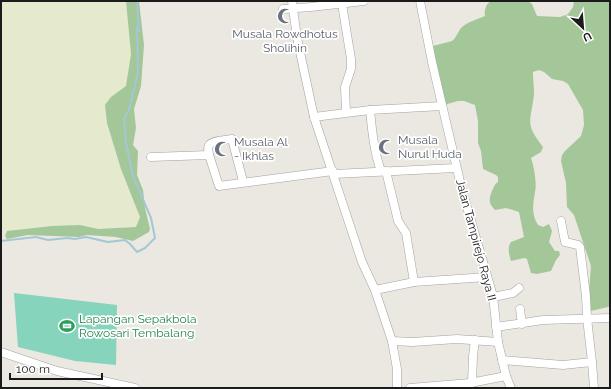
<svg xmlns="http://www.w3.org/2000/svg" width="611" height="389" viewBox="0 0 611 389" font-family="Raleway,sans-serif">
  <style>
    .farmland { fill: #e5e9cd }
    .forest { fill: #a3c799 }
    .pitch { fill: #85d4bb }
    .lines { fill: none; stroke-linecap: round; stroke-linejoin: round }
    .stream { stroke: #a4c7d6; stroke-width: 2 }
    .minor-casing { stroke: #a2a2a2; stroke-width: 9 }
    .minor { stroke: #fff; stroke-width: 8 }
    .labels { text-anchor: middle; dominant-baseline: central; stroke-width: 3.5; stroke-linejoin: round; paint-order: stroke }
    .worship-label { font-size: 12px; fill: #5b616d; stroke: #fff; text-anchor: start }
    .street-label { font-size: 12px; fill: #1b1b1b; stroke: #fff }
    .leisure-label { font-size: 12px; fill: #27864d; stroke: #fff; text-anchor: start }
  </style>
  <rect width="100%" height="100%" fill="#ebe8e1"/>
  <path class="farmland" d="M1 1H126L131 54 126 87 111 97 105 105 107 123 125 180 137 206 140 217 136 227 98 229 86 226H52L7 231 1 228Z"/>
  <g class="forest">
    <path d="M126 1H139L144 45 141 86 134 109 136 128 133 145 138 151 137 175 143 190 145 208 150 229 149 232 133 241 116 237 87 235 79 237 28 235 7 239 5 236 7 231 52 226 80 225 98 229 136 227 140 217 121 169 107 123 105 105 111 97 126 86 131 54Z"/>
    <path d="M491 1H528L532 4 537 16 560 17 568 14 573 7 574 1H610V306L608 307 591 311 588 305 591 266 574 215 567 207 566 183 561 161 562 155 565 151 581 136 584 125 583 110 568 84 563 81 552 79 544 72 539 70 533 72C533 80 534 86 534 94 531 122 524 123 543 147L541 152 531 158C534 166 537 184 535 192 533 204 531 214 538 225L543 227 549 224 552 231 549 242 555 251H559L560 255 556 260 551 271 537 274 531 273 527 259 524 258 511 261C509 254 507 248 511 242L524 237 519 212 506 208 495 210C488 203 489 199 492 191 494 187 494 185 498 182V177L496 175 483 169 481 151 478 143V121L475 105 464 101H458L444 105 433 46 452 41C457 37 458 31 462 27 468 22 478 19 485 16 484 10 486 4 491 1Z"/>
  </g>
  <path class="pitch" d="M14 293 117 305 116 365 75 361 18 347Z"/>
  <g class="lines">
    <path class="stream" d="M1 241 36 237 48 240 67 238 75 239 86 237 108 242 125 240 130 244 137 252 145 248 155 238 151 218 133 176 126 143 124 118 129 110 138 72 137 27 139 31 137 1"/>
    <g class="minor-casing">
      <g id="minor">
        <path d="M292 1 297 38 314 117 362 262 375 290 392 341 397 369V388"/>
        <path d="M420 1 432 62 462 190 493 296 498 342 506 376 511 388"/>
        <path d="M342 4 351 59V69L345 87 346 112"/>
        <path d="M283 9 311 7 364 1"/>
        <path d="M370 110C372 130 374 152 381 171"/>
        <path d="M314 117 370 110 442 106"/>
        <path d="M209 155C209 152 207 148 209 145 213 140 227 140 232 139L243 181"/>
        <path d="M151 157 209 155 219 186 333 171"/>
        <path d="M386 171 398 221 406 233 414 282"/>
        <path d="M334 174 456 168"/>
        <path d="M561 221 565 242 578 245 580 247 586 296 587 318 592 362 594 388"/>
        <path d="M375 290 414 282 487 277"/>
        <path d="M493 297 513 293 519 288"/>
        <path d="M520 309 522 324"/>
        <path d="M496 327 543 320 610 318"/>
        <path d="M392 341 412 342 457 339 498 342"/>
        <path d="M1 352 57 371 135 388"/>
        <path d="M502 360 563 365 592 362"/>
        <path d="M472 383 473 356 475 340"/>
        <path d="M410 388 470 383 506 376"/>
      </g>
    </g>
    <use href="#minor" class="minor"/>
  </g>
  <defs>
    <g id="mosque-bare" transform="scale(1.2)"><path d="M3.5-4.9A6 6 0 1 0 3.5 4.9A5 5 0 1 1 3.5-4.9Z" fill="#6b7280" stroke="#fff" stroke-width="2.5" paint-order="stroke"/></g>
    <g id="stadium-bare" transform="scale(1.2)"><path d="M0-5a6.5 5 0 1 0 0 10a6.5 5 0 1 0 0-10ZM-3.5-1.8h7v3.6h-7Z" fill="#2e9e5b" stroke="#fff" stroke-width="2.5" paint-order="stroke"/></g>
  </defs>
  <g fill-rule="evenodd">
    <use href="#mosque-bare" x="285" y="16"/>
    <use href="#mosque-bare" x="386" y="147"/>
    <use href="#mosque-bare" x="222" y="149"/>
    <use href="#stadium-bare" x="67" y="326"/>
  </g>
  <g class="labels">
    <g class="worship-label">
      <text x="285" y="34" text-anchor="middle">Musala Rowdhotus<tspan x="285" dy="14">Sholihin</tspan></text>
      <text x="398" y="140">Musala<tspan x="398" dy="14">Nurul Huda</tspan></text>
      <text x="234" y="142">Musala Al<tspan x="234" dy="14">- Ikhlas</tspan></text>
    </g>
    <g class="street-label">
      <text transform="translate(476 240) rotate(75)">Jalan Tampirejo Raya II</text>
    </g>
    <g class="leisure-label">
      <text x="79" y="319">Lapangan Sepakbola<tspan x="79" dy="14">Rowosari Tembalang</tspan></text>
    </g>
  </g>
  <rect width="611" height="389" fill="none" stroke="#1b1b1b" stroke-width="4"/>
  <g transform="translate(583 28) rotate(154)" stroke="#ffffff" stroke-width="3" paint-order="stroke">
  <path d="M0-3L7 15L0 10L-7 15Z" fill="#1b1b1b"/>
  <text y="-6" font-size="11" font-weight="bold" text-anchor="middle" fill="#1b1b1b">U</text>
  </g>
  <path d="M10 373v6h92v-6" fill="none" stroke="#1b1b1b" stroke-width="2"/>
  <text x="16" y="373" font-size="12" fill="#1b1b1b" stroke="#ffffff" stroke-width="3" paint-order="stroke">100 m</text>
</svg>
